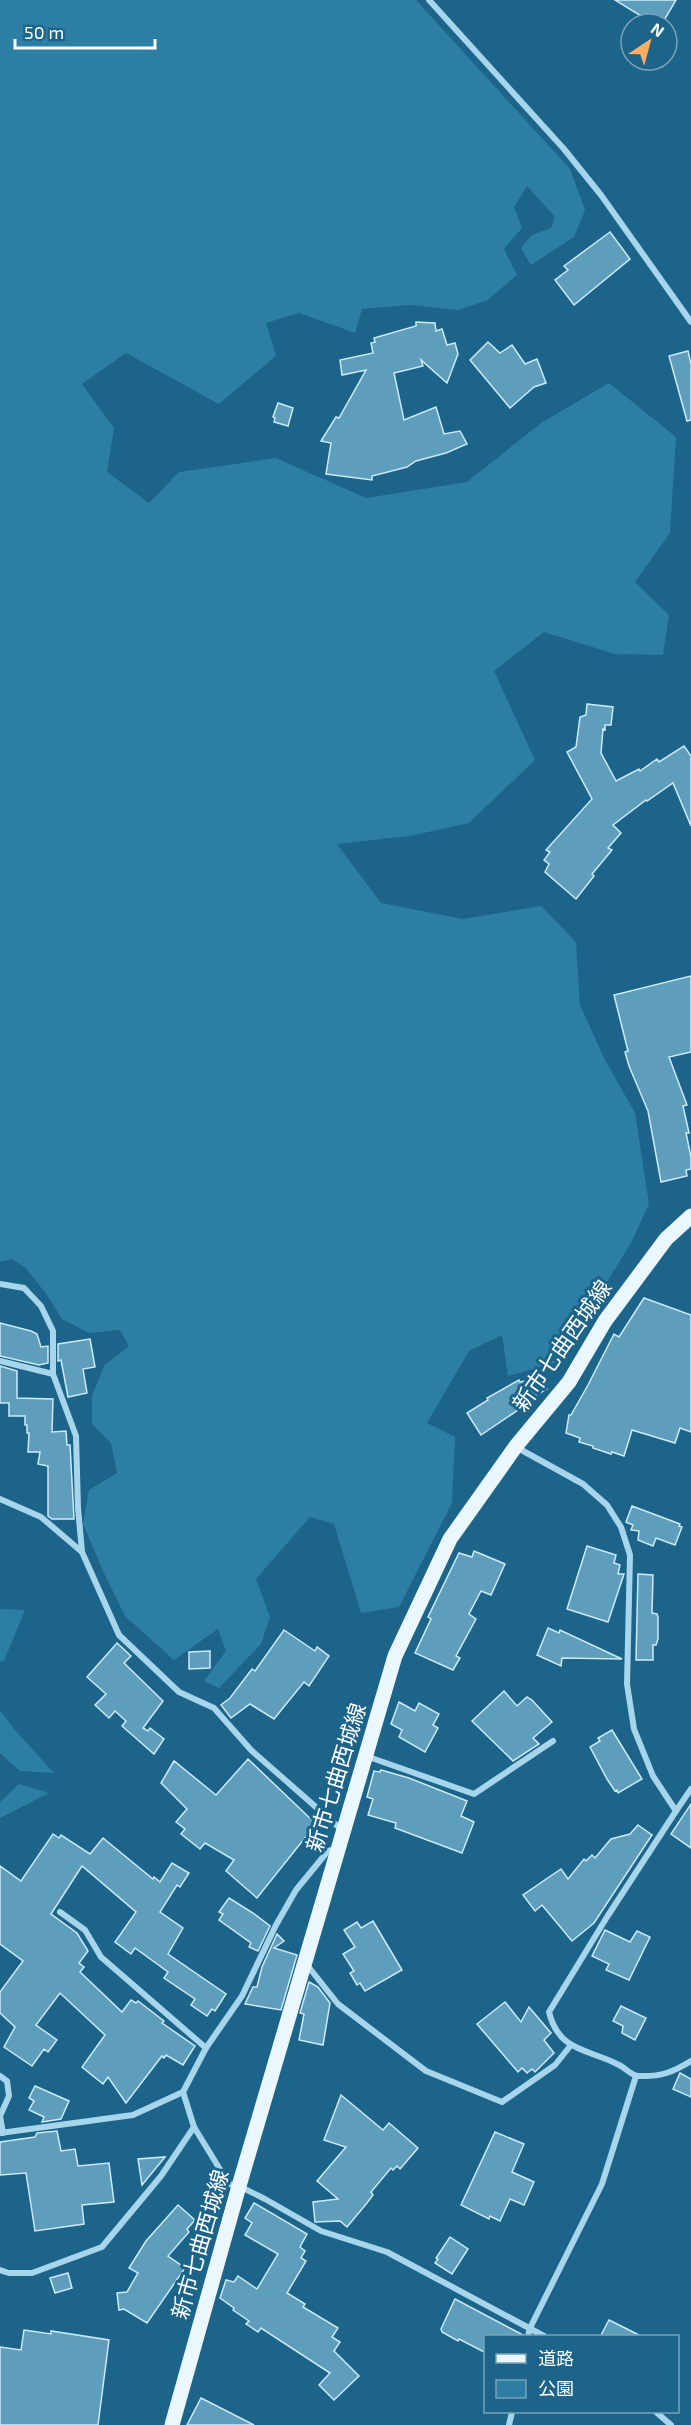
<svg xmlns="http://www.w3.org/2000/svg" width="691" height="2425" viewBox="0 0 691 2425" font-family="'Exo 2','Noto Sans JP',sans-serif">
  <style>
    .green { fill: #2c7ea5 }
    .building { fill: #5e9dbc; stroke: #cbeaf9; stroke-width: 1.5 }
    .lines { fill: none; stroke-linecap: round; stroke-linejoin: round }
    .street { stroke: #a6d5ec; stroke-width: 6 }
    .primary { stroke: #ebf7ff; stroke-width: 15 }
    .labels { text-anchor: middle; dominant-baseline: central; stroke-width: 6; stroke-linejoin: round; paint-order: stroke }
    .street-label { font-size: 22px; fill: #fff; stroke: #1c6489 }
  </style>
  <rect width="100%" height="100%" fill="#1c6489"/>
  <g class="green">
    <path d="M0 0H416L570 169 585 210 574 237 531 265 521 248 532 235 551 228 555 217 527 186 514 207 522 228 504 249 517 275 488 300 458 310 411 305 362 309 355 333 299 313 266 323 276 356 219 404 126 353 82 384 114 428 107 472 149 503 179 472 276 458 366 498 467 482 541 423 609 383 676 437 670 533 635 582 669 615 663 655 615 654 544 632 494 671 535 760 469 823 410 836 337 844 381 903 463 919 541 906 576 942 580 1005 604 1058 635 1113 649 1204 631 1243 558 1362 508 1376 502 1335 469 1351 427 1423 455 1437 452 1503 399 1607 361 1613 334 1524 310 1517 256 1579 270 1617 261 1644 219 1688 204 1681 226 1651 218 1629 174 1660 125 1616 104 1573 83 1524 89 1490 117 1473 111 1443 92 1424V1396L104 1366 129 1346 120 1330 89 1333 62 1319 47 1295 26 1268 12 1259 0 1262Z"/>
    <path d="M0 1609 25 1610 4 1661 0 1662Z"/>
    <path d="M0 1710 14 1729 54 1773 20 1771 0 1753Z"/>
    <path d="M19 1784 49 1793 0 1818V1802Z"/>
  </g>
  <g class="building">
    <path d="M615 0H676L662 24H654Z"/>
    <path d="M610 232 630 259 574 305 555 280 568 270 564 266Z"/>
    <path d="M416 322 435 323 436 331 442 329 447 345 455 343 458 354 447 383 421 360 423 366 394 373 404 420 436 407 444 434 460 431 467 444 446 453 416 461 407 467 372 476V480L326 474 331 443 321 441 336 417 339 418 366 370 342 375 340 360 373 353 371 343 375 342 374 338 416 326Z"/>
    <path d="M488 342 500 353 512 345 525 364 537 359 546 383 534 387 510 408 470 360Z"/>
    <path d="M688 351 691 364V420L687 421 669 356Z"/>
    <path d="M278 403 293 408 288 426 274 422 275 418 273 417Z"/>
    <path d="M587 704 613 707 611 725H605V730L603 729 601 753 616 781 639 769 640 771 657 759 659 762 684 746 691 756V826L673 783 647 801 646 800 613 825 621 833 608 848 612 850 592 874 594 876 576 899 545 872 549 864 544 860 550 852 546 850 592 799 567 752 576 747 580 717 586 715Z"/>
    <path d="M691 976V1052L669 1057 687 1105 683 1106 689 1133H686L691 1157V1169L686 1170 687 1176 661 1182 648 1111 629 1066 625 1052 628 1051 614 995Z"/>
    <path d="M644 1298 691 1315V1432L680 1428 675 1443 632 1430 624 1456 612 1452 611 1454 593 1448V1446L579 1442 580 1438 566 1433 569 1415H571L588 1385 614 1334 619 1337Z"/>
    <path d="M0 1323 31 1331 37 1334 41 1347 48 1346V1363L39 1365 0 1356Z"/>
    <path d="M90 1339 95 1367 83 1369 87 1393 68 1397 61 1360 58 1361V1344Z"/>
    <path d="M0 1366 17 1371V1398L53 1399 52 1432 66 1431 67 1445H70L74 1519H52L48 1516V1466L38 1464 40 1452H28L29 1433H27V1425H25V1416H9V1403H0Z"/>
    <path d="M542 1378 547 1389 515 1407 521 1408 481 1435 467 1413 488 1400 487 1398 519 1380 520 1382Z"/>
    <path d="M632 1506 680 1524 679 1526 682 1527 675 1545 656 1538 653 1546 638 1540 639 1531 631 1530 633 1525 626 1522Z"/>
    <path d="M587 1546 616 1555 614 1563 620 1565 618 1574H624L608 1622 567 1609Z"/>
    <path d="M474 1551 505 1564 491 1595 481 1591 469 1614 476 1619 456 1656 460 1658 453 1670 415 1653 431 1619 428 1617 459 1553 472 1557Z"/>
    <path d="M638 1574 653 1575 652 1613 657 1614 658 1617V1639L656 1645H653V1660H636Z"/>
    <path d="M548 1628 559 1633 560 1630 622 1659 562 1658 561 1666 537 1655Z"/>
    <path d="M284 1630 315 1651 317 1647 329 1656 309 1686 304 1682 274 1719 250 1704 231 1718 221 1705 230 1698 252 1669 255 1671Z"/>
    <path d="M117 1643 131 1656 124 1663 163 1701 143 1728 148 1731 150 1728 164 1739 154 1754 122 1726 126 1721 115 1711 109 1718 95 1705 106 1694 87 1677Z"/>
    <path d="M210 1651V1668L189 1669V1652Z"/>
    <path d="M504 1691 517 1706 527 1697 532 1700 552 1722 533 1738 539 1744 513 1761 472 1721Z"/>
    <path d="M399 1702 415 1711 419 1703 439 1714 433 1725 438 1728 425 1752 399 1737 402 1730 391 1724Z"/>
    <path d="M612 1730 642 1779 618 1793 617 1790 615 1791 607 1779 590 1747 600 1741 598 1738Z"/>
    <path d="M248 1759 316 1824 257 1898 226 1871 234 1860 205 1843 200 1849 181 1834 185 1829 176 1822 187 1809 161 1783 174 1761 216 1795Z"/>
    <path d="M381 1770 409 1778 467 1801 461 1816 474 1822 462 1853 395 1828 396 1823 368 1815 373 1799 367 1797 374 1771 380 1772Z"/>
    <path d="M691 1804V1848L671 1834Z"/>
    <path d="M638 1825 652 1835 594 1923 572 1941 542 1905 535 1911 523 1895 561 1869 568 1879 584 1859 586 1861 592 1855 595 1858 611 1839 630 1834Z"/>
    <path d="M53 1834 59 1838 61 1835 90 1854 103 1838 153 1879 154 1877 160 1882 172 1863 189 1873 180 1887 177 1885 160 1912 183 1928 168 1954 226 1994 215 2011 212 2009 207 2016 191 2005 195 1999 164 1978 168 1972 135 1948 131 1954 115 1942 136 1912 82 1866 51 1914 77 1933 88 1951 79 1963 84 1967 80 1972 122 2012 131 2000 136 2003 138 2001 164 2021 162 2023 195 2046 183 2065 166 2055 164 2058 162 2056 126 2103 108 2077 103 2084 82 2067 105 2035 60 1993 36 2025 57 2040 48 2052 44 2049 32 2066 4 2047 15 2027 0 2013V1992L23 1961 0 1944V1866L21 1881Z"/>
    <path d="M229 1898 253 1913 270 1926 258 1951 249 1947 251 1943 219 1920 223 1914 219 1912Z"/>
    <path d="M373 1921 402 1970 365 1991 360 1983 357 1985 350 1973 354 1971 343 1954 355 1947 344 1930 357 1922 361 1928Z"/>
    <path d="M605 1930 630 1942 637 1931 650 1937 629 1980 606 1970 609 1964 592 1956Z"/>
    <path d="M277 1934 284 1941 274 1948 297 1955 281 2010 245 2004 253 1987H257L262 1967Z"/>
    <path d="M309 1982 318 1987 330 2003 323 2045 299 2040 304 2014 300 2013Z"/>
    <path d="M505 2002 521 2022 529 2007 551 2033 544 2040 554 2053 535 2072 532 2069 527 2073 522 2068 518 2072 477 2024Z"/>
    <path d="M621 2006 646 2018 635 2040 622 2033 623 2026 613 2021Z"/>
    <path d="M680 2073 691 2079V2097L673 2089Z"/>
    <path d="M35 2086 69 2101 61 2119 42 2122 44 2117 29 2110 34 2101 29 2098Z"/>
    <path d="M341 2095 383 2130 389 2123 418 2148 400 2169 397 2166 393 2170 391 2168 371 2192 373 2195 367 2203 347 2227 340 2221 315 2222 313 2202 338 2199 317 2181 346 2147 324 2140Z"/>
    <path d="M57 2131 61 2151 75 2149 78 2166 109 2163 114 2202 82 2205 84 2224 35 2231 26 2173 0 2175V2142L35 2137 37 2133Z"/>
    <path d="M495 2132 524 2144 512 2172 534 2182 524 2205 510 2199 500 2221 490 2216 489 2219 461 2205Z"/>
    <path d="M165 2157 142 2185 138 2159Z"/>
    <path d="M254 2203 307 2234 300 2247 305 2251 301 2258 306 2261 287 2293 305 2304 303 2307 338 2328 332 2337 340 2342 334 2351 359 2376 334 2400 319 2385 330 2373 261 2328 258 2332 246 2324 249 2321 233 2310 234 2308 220 2298 226 2280 234 2282 238 2276 257 2289 278 2254 245 2235 252 2223 245 2218Z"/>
    <path d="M178 2205 195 2220 187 2229 189 2232 168 2256 185 2268 147 2323 124 2309 119 2310 117 2293 127 2292 138 2273 129 2268 146 2241Z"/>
    <path d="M450 2237 468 2249 452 2274 435 2263 438 2259 436 2258Z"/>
    <path d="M68 2273 72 2288 55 2293 50 2278Z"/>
    <path d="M455 2299 523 2335V2337H486V2353L459 2339 458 2341 442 2332 441 2329Z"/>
    <path d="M609 2320 643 2337H600Z"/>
    <path d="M24 2330 51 2334V2331L109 2340 98 2425H0V2347L21 2350Z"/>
    <path d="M201 2398 254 2425H187Z"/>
  </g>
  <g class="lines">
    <g class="street">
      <path d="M429 0 564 149 601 195 691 322"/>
      <path d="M0 1284 24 1288 41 1306 53 1331V1374"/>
      <path d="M0 1361 53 1374 76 1436 78 1508 82 1552 119 1635 179 1692 214 1708 251 1750 342 1830"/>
      <path d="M516 1447 583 1484 607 1505 621 1527 630 1555 627 1684 634 1729 653 1776 676 1811 607 1917 549 2012C559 2053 590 2049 619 2065 626 2068 631 2076 639 2076 661 2077 673 2072 691 2061"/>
      <path d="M0 1499 41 1517 82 1552"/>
      <path d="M366 1756 474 1794 553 1741"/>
      <path d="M676 1811 691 1789"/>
      <path d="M336 1849 328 1851 296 1890 276 1925 242 1996 206 2048 183 2092 194 2127 229 2184 239 2186 265 2199 321 2231 387 2252 544 2336"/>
      <path d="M60 1912 85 1930 101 1957 206 2048"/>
      <path d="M307 1965 338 2004 426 2071 502 2102 555 2065 571 2045"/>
      <path d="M0 2076 7 2081 9 2096 0 2116"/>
      <path d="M0 2116 3 2133"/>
      <path d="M0 2133 133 2115 183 2092"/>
      <path d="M0 2270 9 2273H32L102 2247 161 2176 194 2127"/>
      <path d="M528 2336 530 2328 602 2184 636 2076"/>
      <path d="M656 2412 671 2425"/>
      <path d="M509 2425 512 2412"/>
    </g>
    <path class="primary" d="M172 2425 239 2186 395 1656 450 1539 516 1446 569 1382 605 1321 637 1278 666 1239 691 1216"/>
  </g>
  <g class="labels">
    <g class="street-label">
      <text transform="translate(561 1345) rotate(-55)">新市七曲西城線</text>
      <text transform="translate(335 1777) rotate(-73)">新市七曲西城線</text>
      <text transform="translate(199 2244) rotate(-74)">新市七曲西城線</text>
    </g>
  </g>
  <rect x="484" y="2335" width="195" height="78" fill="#1c6489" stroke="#77a2b8" stroke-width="1.5"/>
  <rect x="496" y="2354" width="30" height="9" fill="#ebf7ff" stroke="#77a2b8" stroke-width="1.5"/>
  <text x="538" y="2365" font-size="18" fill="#ffffff">道路</text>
  <rect x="496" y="2380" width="30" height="18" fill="#2c7ea5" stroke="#77a2b8" stroke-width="1.5"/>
  <text x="538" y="2395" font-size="18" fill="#ffffff">公園</text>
  <g transform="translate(649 42) rotate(36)"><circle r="28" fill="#1c6489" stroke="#77a2b8" stroke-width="1.5"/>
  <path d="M0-4.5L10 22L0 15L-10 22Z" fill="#fdae63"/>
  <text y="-9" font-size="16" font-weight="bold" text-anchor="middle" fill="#ffffff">N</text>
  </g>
  <path d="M15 39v9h140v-9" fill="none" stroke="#ffffff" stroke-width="3"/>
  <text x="24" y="39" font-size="18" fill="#ffffff" stroke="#1c6489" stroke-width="4.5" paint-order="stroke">50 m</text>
</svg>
